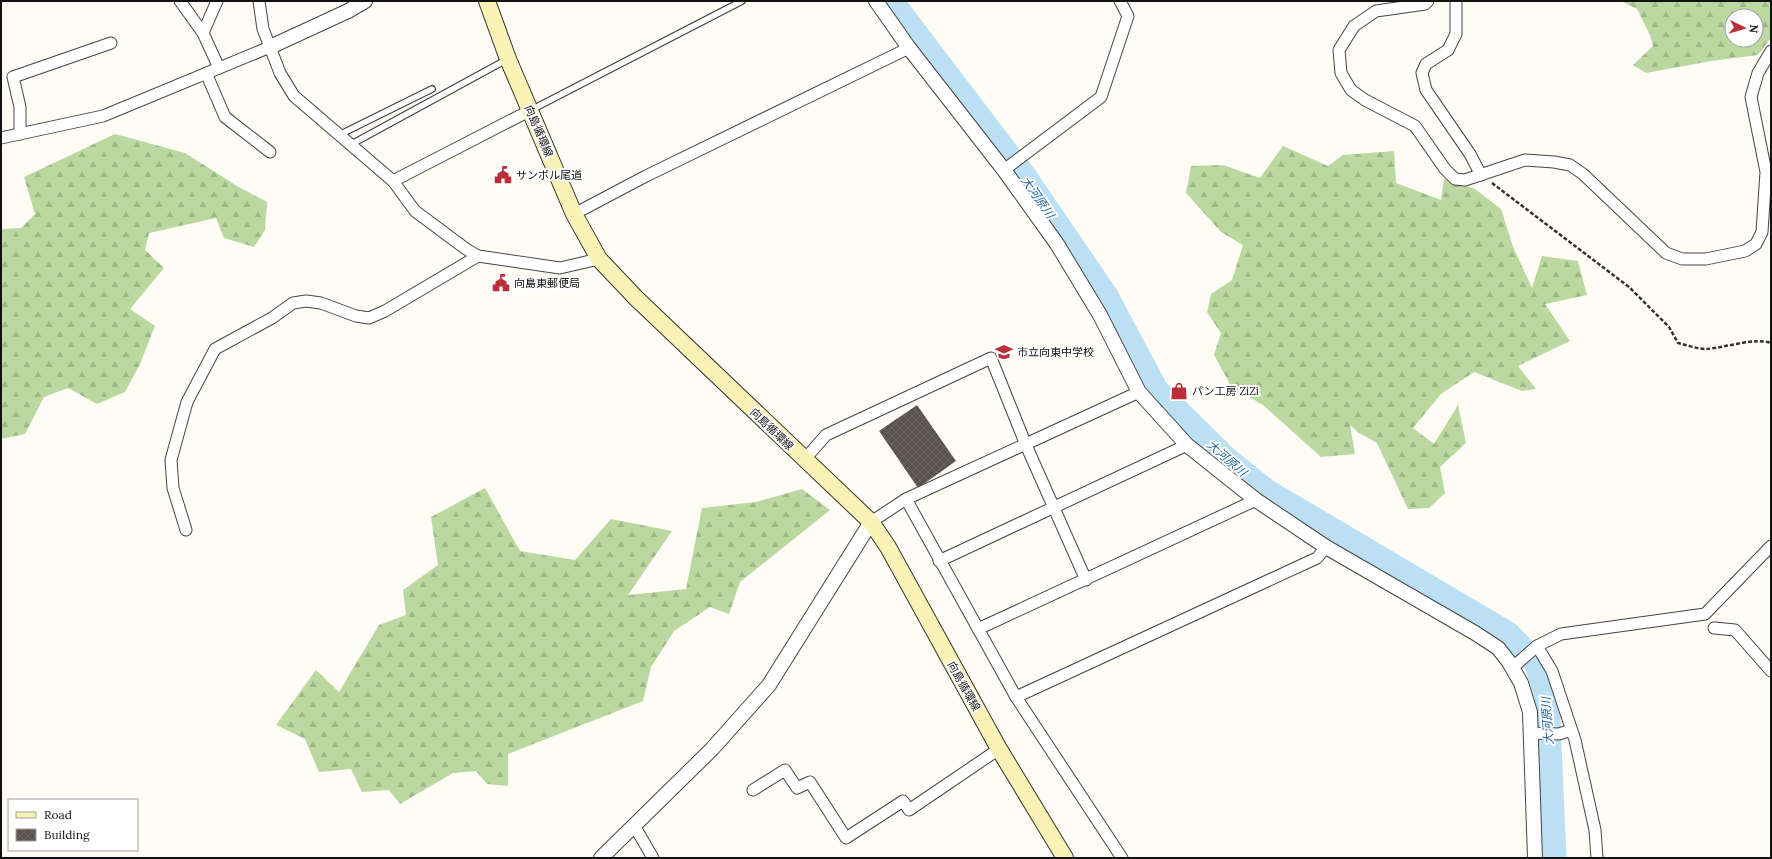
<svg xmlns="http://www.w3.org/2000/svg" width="1772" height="859" viewBox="0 0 1772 859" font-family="Lora,'Noto Sans JP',serif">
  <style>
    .forest { fill: url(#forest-firs); fill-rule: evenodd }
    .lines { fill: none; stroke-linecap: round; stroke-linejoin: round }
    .river { stroke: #bce0f3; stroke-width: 25 }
    .building { fill: url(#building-cross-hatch) }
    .service-casing { stroke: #444; stroke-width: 8 }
    .minor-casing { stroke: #444; stroke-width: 13 }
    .tertiary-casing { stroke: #444; stroke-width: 16 }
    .secondary-casing { stroke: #333; stroke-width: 18 }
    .path { stroke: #333; stroke-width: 2.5; stroke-dasharray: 4 2; stroke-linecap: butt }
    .service { stroke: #fff; stroke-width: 5.5 }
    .minor { stroke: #fff; stroke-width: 11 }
    .tertiary { stroke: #fff; stroke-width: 14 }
    .secondary { stroke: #faf1b4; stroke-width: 16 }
    .labels { text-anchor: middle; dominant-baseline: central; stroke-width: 4; stroke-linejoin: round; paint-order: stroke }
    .street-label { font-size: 11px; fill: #111; stroke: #fff }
    .poi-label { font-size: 11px; fill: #111; stroke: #fff; text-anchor: start }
    .water-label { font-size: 12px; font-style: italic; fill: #20689d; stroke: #fff }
  </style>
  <defs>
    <pattern id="forest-firs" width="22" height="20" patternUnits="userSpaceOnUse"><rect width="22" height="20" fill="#bad8a0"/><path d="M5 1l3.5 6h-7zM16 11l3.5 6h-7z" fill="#9fb889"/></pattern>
    <pattern id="building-cross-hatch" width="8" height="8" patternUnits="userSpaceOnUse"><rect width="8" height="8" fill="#59524e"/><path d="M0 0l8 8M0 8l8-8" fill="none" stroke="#6c6663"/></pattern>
  </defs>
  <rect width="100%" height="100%" fill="#fefcf5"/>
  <g class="forest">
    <path d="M1621 1H1771V38L1758 55 1711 61 1646 73 1633 65 1653 46 1650 35 1637 9ZM1732 16H1756V40H1732Z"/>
    <path d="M115 134 185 153 237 186 267 202 265 230 254 247 224 238 216 218 149 233 145 250 164 268 130 309 155 326 140 364 125 392 97 404 68 388 44 397 25 434 1 439V229L21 228 35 214 24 177Z"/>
    <path d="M1283 146 1328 166 1343 155 1394 151 1396 183 1441 200 1444 179 1475 189 1501 209 1513 247 1532 288 1542 256 1578 261 1587 295 1545 304 1570 341 1518 366 1536 389 1522 391 1474 372 1441 394 1413 428 1434 444 1458 405 1466 443 1440 467 1445 493 1429 508 1408 509 1377 443 1359 433 1350 425 1355 454 1321 457 1263 405 1231 386 1214 355 1221 333 1207 312 1211 294 1232 280 1243 245 1221 232 1186 193 1191 166 1223 165 1260 178Z"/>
    <path d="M485 488 520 551 575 560 611 519 672 531 628 595 686 589 702 508 756 502 802 489 830 510 740 582 729 614 710 607 674 631 651 667 643 701 508 754V786L487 784 476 771 453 773 400 804 389 790 362 792 351 769 319 772 305 739 276 725 316 670 339 692 379 625 406 615 403 590 438 565 431 517Z"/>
  </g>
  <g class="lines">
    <path class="river" d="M891 1 1024 176 1106 296 1156 390 1225 458 1266 491 1508 634 1537 664 1547 698 1554 858"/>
  </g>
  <g class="building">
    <path d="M1180 388 1183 392 1178 394 1176 390Z"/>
    <path d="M917 405 956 461 918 488 879 431Z"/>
  </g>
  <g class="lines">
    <g class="service-casing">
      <g id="service">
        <path d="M531 110 742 1"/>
        <path d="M339 135 432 89"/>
        <path d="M350 145 506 60"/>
      </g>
    </g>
    <g class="minor-casing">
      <g id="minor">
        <path d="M180 1 203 33 219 68"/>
        <path d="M259 1 263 29 270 47 280 73 294 96 393 181 415 211 466 249 478 256 560 268 599 259"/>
        <path d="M1428 1 1425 4 1376 11 1354 26 1339 50 1341 73 1351 90 1365 100 1415 126 1445 169 1455 179 1465 180 1525 160 1554 162 1570 165 1583 174 1666 253 1682 259H1706L1745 251 1756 244 1762 232 1766 172 1751 97 1758 73 1771 51"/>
        <path d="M1456 1V34L1448 50 1426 64 1422 73 1426 90 1470 154 1481 175"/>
        <path d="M203 33 217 1"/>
        <path d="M206 73 225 117 270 152"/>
        <path d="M20 134V107L13 77 111 43"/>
        <path d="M1 138 103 116 270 47"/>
        <path d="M1004 170 1101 97 1128 16 1120 1"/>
        <path d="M393 181 531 110"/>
        <path d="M574 214 646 176 909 48"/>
        <path d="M804 460 826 435 991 358 1026 445 1086 580"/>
        <path d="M906 499 1016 697 1122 858"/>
        <path d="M871 522 906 499 1139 392"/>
        <path d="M186 530 173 488 171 460 187 402 215 349 272 318 293 303 306 301 321 303 356 316 369 318 385 311 478 256"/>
        <path d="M939 561 1187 445"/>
        <path d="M1714 628 1735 630 1771 671"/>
        <path d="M978 629 1256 500"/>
        <path d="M1537 646 1552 671 1575 740 1595 830 1597 858"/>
        <path d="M1512 668 1537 646 1561 634 1705 614 1771 546"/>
        <path d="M1016 697 1317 558 1326 547"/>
        <path d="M1530 733 1559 734 1571 730"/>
        <path d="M753 790 785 770 797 788 810 782 846 838 903 801 909 810 999 749"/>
        <path d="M635 827 653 858"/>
      </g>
    </g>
    <g class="tertiary-casing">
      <g id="tertiary">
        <path d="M876 1 909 48 1004 170 1057 244 1100 315 1139 392 1187 445 1256 500 1326 547 1475 633 1498 648 1509 662 1521 683 1530 712 1535 858"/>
        <path d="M270 47 348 11 365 1"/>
        <path d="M601 858 712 749 769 685 871 522"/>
      </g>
    </g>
    <g class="secondary-casing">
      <path id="secondary" d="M487 1 508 59 574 214 599 259 636 298 871 522 888 547 999 749 1065 858"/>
    </g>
    <path class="path" d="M1492 183 1629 287 1669 327 1678 343C1687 345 1697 349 1706 349 1724 348 1756 337 1771 343"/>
    <use href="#service" class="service"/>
    <use href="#minor" class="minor"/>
    <use href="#tertiary" class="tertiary"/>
    <use href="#secondary" class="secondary"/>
  </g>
  <defs>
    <g id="civic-bare" transform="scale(1.38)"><path d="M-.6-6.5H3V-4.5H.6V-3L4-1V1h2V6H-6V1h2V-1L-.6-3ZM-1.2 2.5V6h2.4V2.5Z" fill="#ba2f38" stroke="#fff" stroke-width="2.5" paint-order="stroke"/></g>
    <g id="school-bare" transform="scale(1.38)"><path d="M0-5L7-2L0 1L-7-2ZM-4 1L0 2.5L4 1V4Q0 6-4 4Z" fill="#ba2f38" stroke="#fff" stroke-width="2.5" paint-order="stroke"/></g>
    <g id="shop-bare" transform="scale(1.38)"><path d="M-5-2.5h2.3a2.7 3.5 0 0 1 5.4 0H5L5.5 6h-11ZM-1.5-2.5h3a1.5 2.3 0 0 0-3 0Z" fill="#ba2f38" stroke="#fff" stroke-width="2.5" paint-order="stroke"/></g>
  </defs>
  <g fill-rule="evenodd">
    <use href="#civic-bare" x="503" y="175"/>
    <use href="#civic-bare" x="501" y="283"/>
    <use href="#school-bare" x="1004" y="352"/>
    <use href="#shop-bare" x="1179" y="391"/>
  </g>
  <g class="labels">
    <g class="street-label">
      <text transform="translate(539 131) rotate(67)">向島循環線</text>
      <text transform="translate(772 429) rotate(44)">向島循環線</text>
      <text transform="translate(964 686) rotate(61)">向島循環線</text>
    </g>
    <g class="poi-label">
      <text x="516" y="175">サンボル尾道</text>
      <text x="514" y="283">向島東郵便局</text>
      <text x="1017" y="352">市立向東中学校</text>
      <text x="1192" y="391">パン工房 ZiZi</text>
    </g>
    <g class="water-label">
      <text transform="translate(1038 197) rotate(55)">大河原川</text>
      <text transform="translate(1227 458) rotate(41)">大河原川</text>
      <text transform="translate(1547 721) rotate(-94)">大河原川</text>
    </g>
  </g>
  <rect width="1772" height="859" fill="none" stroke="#111111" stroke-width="4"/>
  <rect x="8" y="799" width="130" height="52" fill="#ffffff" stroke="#a0a0a0"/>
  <rect x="16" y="812" width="20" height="6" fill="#faf1b4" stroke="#a0a0a0"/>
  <text x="44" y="819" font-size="12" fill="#111111">Road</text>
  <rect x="16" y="829" width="20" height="12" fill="url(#building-cross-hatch)" stroke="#a0a0a0"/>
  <text x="44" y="839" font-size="12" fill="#111111">Building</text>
  <g transform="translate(1744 28) rotate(95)"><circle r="19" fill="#ffffff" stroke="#a0a0a0"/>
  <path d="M0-3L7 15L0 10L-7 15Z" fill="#ba2f38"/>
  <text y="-6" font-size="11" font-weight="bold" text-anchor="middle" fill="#111111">N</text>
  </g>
</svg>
